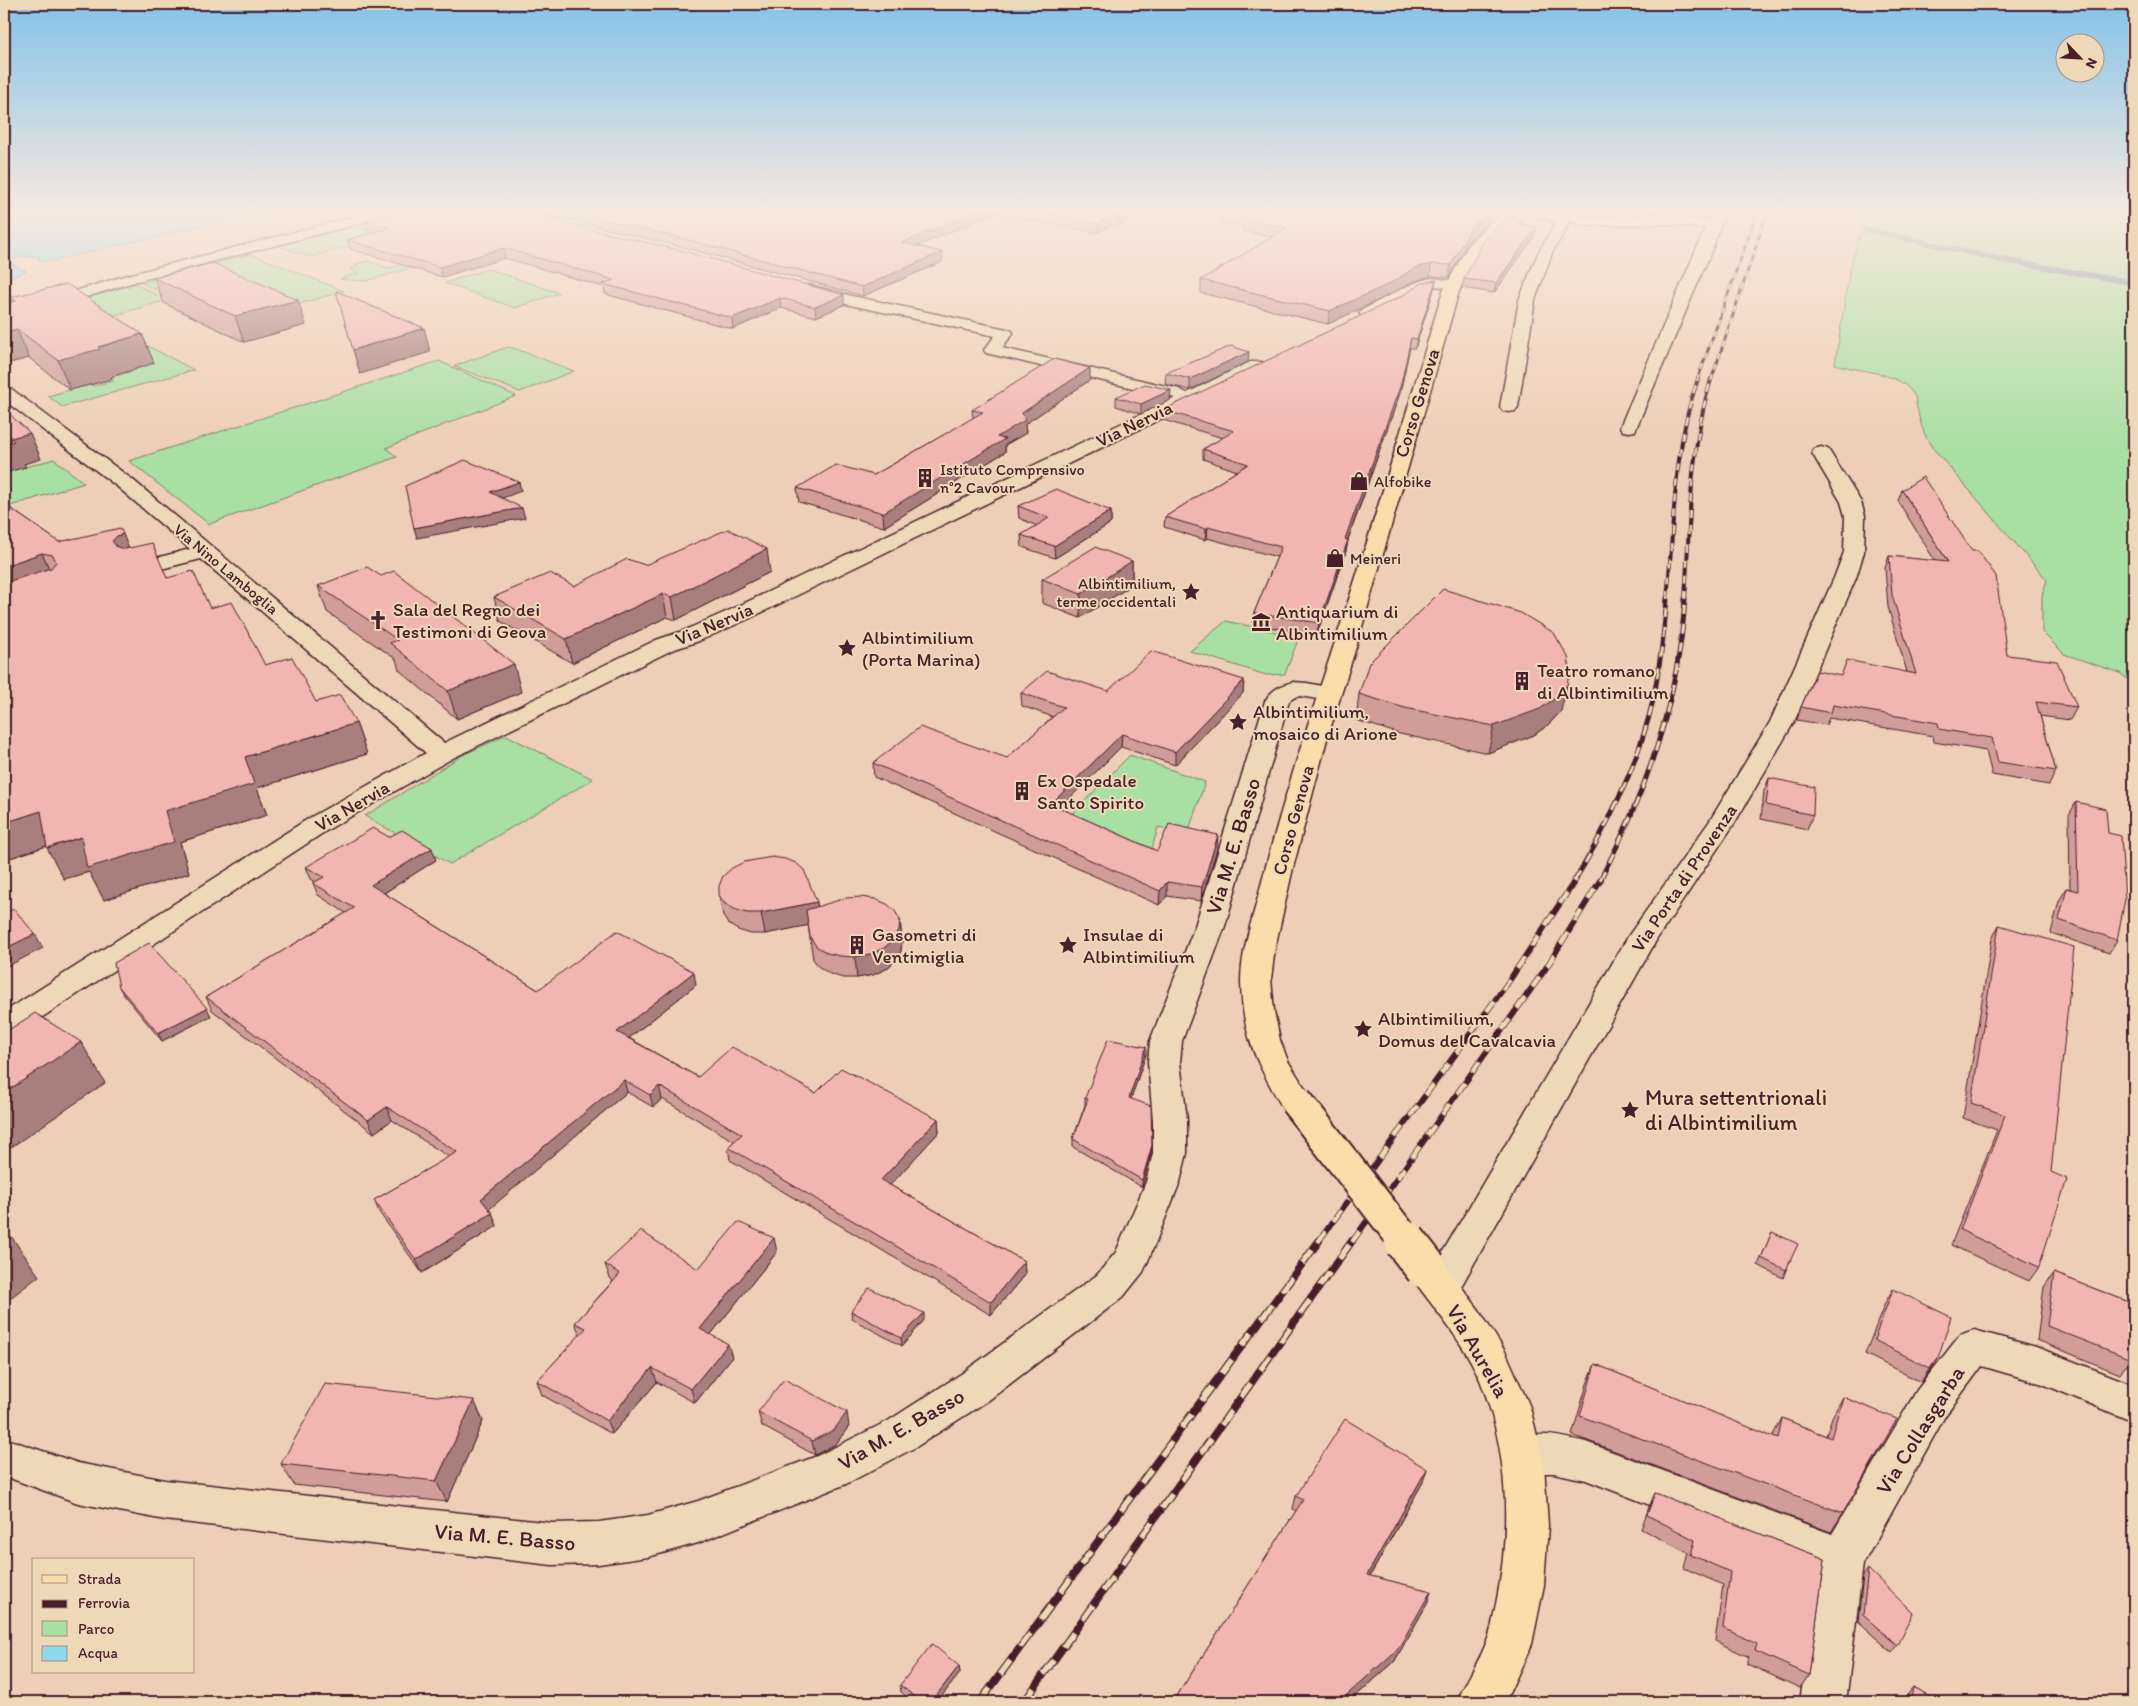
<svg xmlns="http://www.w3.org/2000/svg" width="2138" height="1706" viewBox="0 0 2138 1706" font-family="Itim,sans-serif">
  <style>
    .built { fill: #ecc4b2 }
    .green { fill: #a8dfa3; stroke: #797f67 }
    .water { fill: #8ed9ee; stroke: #738fa0 }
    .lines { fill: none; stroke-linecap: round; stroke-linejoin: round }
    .stream { stroke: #738fa0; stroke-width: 5.5 }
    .minor-casing { stroke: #4a1f2b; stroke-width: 3 }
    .major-casing { stroke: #4a1f2b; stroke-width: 3 }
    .minor { fill: #edd9b7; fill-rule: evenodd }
    .major { fill: #fbdcab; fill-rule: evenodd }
    .rail-far4-casing { stroke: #4a1f2b; stroke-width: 3 }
    .rail-far3-casing { stroke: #4a1f2b; stroke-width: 4 }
    .rail-far2-casing { stroke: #4a1f2b; stroke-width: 5 }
    .rail-far1-casing { stroke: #4a1f2b; stroke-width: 6 }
    .rail-casing { stroke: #4a1f2b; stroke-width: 8 }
    .rail-far4 { stroke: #edd9b7; stroke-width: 2; stroke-dasharray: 6; stroke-linecap: butt }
    .rail-far3 { stroke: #edd9b7; stroke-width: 2.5; stroke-dasharray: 8; stroke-linecap: butt }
    .rail-far2 { stroke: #edd9b7; stroke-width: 3; stroke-dasharray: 10; stroke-linecap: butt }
    .rail-far1 { stroke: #edd9b7; stroke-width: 4.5; stroke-dasharray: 13; stroke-linecap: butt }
    .rail { stroke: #edd9b7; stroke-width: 5.5; stroke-dasharray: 17; stroke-linecap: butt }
    .major-bridge-far1-casing { stroke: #4a1f2b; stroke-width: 36; stroke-linecap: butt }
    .major-bridge-casing { stroke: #4a1f2b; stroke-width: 45; stroke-linecap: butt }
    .major-bridge-far1 { stroke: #fbdcab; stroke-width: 32 }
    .major-bridge { stroke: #fbdcab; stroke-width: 41 }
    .wall { fill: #d09d99; stroke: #4a1f2b }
    .shaded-wall { fill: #a97f7d; stroke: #4a1f2b }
    .building { fill: #f2b6b2; stroke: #4a1f2b }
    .labels { text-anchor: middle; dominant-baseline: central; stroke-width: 4; stroke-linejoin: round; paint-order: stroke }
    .far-poi-label { font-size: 16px; fill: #4a1f2b; stroke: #edd9b7; text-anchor: start }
    .far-street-label { font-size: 16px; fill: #4a1f2b; stroke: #edd9b7 }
    .street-label { font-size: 19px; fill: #4a1f2b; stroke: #edd9b7 }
    .poi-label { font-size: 19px; fill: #4a1f2b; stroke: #edd9b7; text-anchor: start }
    .near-street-label { font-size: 22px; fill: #4a1f2b; stroke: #edd9b7 }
    .near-poi-label { font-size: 22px; fill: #4a1f2b; stroke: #edd9b7; text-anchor: start }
  </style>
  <rect width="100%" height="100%" fill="#eeceb6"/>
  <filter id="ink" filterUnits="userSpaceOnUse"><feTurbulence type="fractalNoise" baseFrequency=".02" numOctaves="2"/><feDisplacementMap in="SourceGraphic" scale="10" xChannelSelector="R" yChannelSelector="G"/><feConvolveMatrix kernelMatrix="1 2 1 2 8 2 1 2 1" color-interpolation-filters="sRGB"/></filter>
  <g filter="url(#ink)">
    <path class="built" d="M852 210H1073L1028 233 984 225 966 235Z"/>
    <g class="green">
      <path d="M541 210H659L664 211 597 233 537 217 535 212Z"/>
      <path d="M1867 210H2134V684L2120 673 2064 654 2042 632V596L2047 580 1932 447C1924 435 1920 423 1917 408 1916 405 1916 400 1915 397 1903 371 1858 372 1835 364L1850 268 1860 234 1870 232 1873 224 1866 219Z"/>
      <path d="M351 227H358L386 236 310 257 279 246Z"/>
      <path d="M251 254 344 291 299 304 243 279 173 298 142 283Z"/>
      <path d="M367 261 388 268 404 264 414 267 366 281 340 279 359 273 350 269 358 267 354 265Z"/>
      <path d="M488 269 559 293 515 308 445 283Z"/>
      <path d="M135 284 167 300 98 320 194 370 62 407 48 396 91 384 93 386 114 381 110 377 136 370 65 305Z"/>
      <path d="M508 347 516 349 574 371 520 392 454 366Z"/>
      <path d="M439 361 516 396 386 448 397 457 209 524 129 461Z"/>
      <path d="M54 459 84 483 4 508V473Z"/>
      <path d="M1226 621 1299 637 1285 674 1266 675 1190 651Z"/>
      <path d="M506 735 593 779 450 864 365 816 463 755Z"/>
      <path d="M1130 755 1205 782 1188 833 1158 827 1151 852 1069 817Z"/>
    </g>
    <path class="water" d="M4 210H270L52 261H39L38 256 19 257 7 262 26 271 4 280Z"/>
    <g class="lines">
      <path class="stream" d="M1864 229 1998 259 2134 283"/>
      <g class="minor-casing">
        <g id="minor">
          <path d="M380 210H402L400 213 134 282 4 323V313L124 276Z"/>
          <path d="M527 210H544L539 214 564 222 566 225 559 229 522 218 520 215Z"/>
          <path d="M1543 210 1552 212 1551 210H1567L1584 218 1643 215 1648 213 1708 221 1713 210H1726L1713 247 1635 431 1629 432 1623 431 1620 427 1705 229 1667 224 1582 226 1565 219 1569 223 1552 253 1535 300 1518 407 1515 411 1509 412 1503 411 1500 407 1519 300 1538 253 1555 224 1549 220 1538 217 1536 214Z"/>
          <path d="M1432 278 1458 281 1460 284 1458 287C1448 290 1437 284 1426 287 1408 294 1382 321 1362 316L1359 313 1362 310C1384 299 1409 282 1432 278Z"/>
          <path d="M809 285 852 296 1011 330 1013 333 1002 348 1179 389 1187 393 1250 362H1262L1264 366 1262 370 746 620 699 641 672 650 451 759 329 829 15 1035 4 1038V1012L311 817 426 753 201 559 137 575 130 573 126 569 130 565 190 549 119 488 4 400V387L10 388 133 480 444 743 656 640 683 631 730 610 1175 398 986 353 984 350 995 336 850 305 804 292 802 289 804 286Z"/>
          <path d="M1821 447 1828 449 1861 502 1865 516 1864 552 1856 578 1794 722 1734 824 1657 939 1454 1299 1441 1304 1428 1299 1422 1288 1428 1277 1629 935 1709 822 1770 722 1834 578 1844 552 1845 516 1841 502 1812 453 1814 449Z"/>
          <path d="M1293 682 1307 683 1337 689 1341 694 1337 699 1329 701 1300 696 1295 697 1289 701 1225 926 1182 1041 1180 1062 1187 1120V1153L1180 1182 1148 1261 1143 1272 1123 1297 989 1400 916 1447 846 1484 698 1543 648 1557 599 1564 552 1565 165 1520 78 1503 4 1476V1438L78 1463 165 1480 552 1523 599 1522 648 1515 698 1501 817 1456 888 1421 961 1374 1097 1275 1116 1252 1146 1182 1153 1153V1120L1148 1062 1150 1041 1195 926 1265 701C1273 689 1279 686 1293 682Z"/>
          <path d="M1974 1330 2036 1347 2134 1385V1422L2043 1384 1982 1366 1945 1416 1863 1564 1846 1702H1800L1819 1571 1586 1480 1554 1473H1522L1508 1467 1502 1454 1508 1441C1534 1430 1559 1436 1586 1442L1832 1534 1917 1390 1960 1335Z"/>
        </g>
      </g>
      <g class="major-casing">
        <g id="major">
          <path d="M1504 210H1519L1482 246 1459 291 1357 644 1327 739 1293 868 1275 948 1271 979 1274 1011 1280 1040 1288 1061 1313 1101 1308 1110 1296 1113 1284 1110C1257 1064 1242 1036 1241 981 1241 952 1252 921 1259 893 1280 809 1307 727 1334 645 1373 528 1407 409 1443 291L1471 241Z"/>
          <path d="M1426 1253 1439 1257 1479 1310 1506 1353 1530 1407 1544 1465 1548 1525 1544 1585 1532 1644 1505 1702H1457C1466 1681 1479 1662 1487 1641 1492 1630 1493 1616 1496 1604 1511 1530 1509 1451 1480 1380 1465 1344 1436 1311 1413 1279L1408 1268 1413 1257Z"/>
        </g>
      </g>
      <use href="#minor" class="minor"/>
      <use href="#major" class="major"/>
      <g class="rail-far4-casing">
        <g id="rail-far4">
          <path d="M1697 381 1758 210"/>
          <path d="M1711 381 1768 210"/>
        </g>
      </g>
      <g class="rail-far3-casing">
        <g id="rail-far3">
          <path d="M1667 599C1674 527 1673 448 1698 379"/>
          <path d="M1685 599C1690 522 1689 454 1711 379"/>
        </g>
      </g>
      <g class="rail-far2-casing">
        <g id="rail-far2">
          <path d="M1575 880C1608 825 1639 763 1653 700 1660 666 1664 632 1667 598"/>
          <path d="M1600 880C1647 791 1679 699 1685 598"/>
        </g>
      </g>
      <g class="rail-far1-casing">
        <g id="rail-far1">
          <path d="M1318 1242 1509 981 1576 879"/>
          <path d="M1352 1242 1546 968 1601 879"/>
        </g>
      </g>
      <g class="rail-casing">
        <g id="rail">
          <path d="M980 1702 1319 1241"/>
          <path d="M1024 1702 1352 1241"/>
        </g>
      </g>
      <use href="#rail-far4" class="rail-far4"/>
      <use href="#rail-far3" class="rail-far3"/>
      <use href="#rail-far2" class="rail-far2"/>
      <use href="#rail-far1" class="rail-far1"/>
      <use href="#rail" class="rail"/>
      <g class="major-bridge-far1-casing">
        <path id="major-bridge-far1" d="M1296 1101 1406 1242"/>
      </g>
      <g class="major-bridge-casing">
        <path id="major-bridge" d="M1405 1241 1426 1268"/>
      </g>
      <use href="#major-bridge-far1" class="major-bridge-far1"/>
      <use href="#major-bridge" class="major-bridge"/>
    </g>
    <g class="wall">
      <path d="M407 210H524L522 211 844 305 816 317 781 308 733 329 605 294 604 287 505 258 442 277 350 249 347 240 374 232 367 230 365 221Z"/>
      <path d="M542 210H1149L1117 227 1110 226 1098 233 995 213 917 246 942 252V262L863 296 694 250 543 213Z"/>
      <path d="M1222 210 1490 211 1488 222 1469 240 1449 277 1430 276 1414 281 1389 295 1328 324 1201 293V280L1272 237 1243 231V226L1221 222Z"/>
      <path d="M1523 218 1522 225 1535 236 1494 293 1462 288 1464 279Z"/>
      <path d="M154 278 306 325 244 342 164 303Z"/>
      <path d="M1434 289 1415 348H1410L1400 393 1348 540 1346 551 1317 634 1253 625 1254 613 1277 557 1207 538 1205 540 1164 527 1165 517 1237 471 1203 459V449L1223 438 1163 420V410Z"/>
      <path d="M11 297 142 334 154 363 111 377 112 379 70 390 29 358 9 363 4 359V304L13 302Z"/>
      <path d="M1248 362 1190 390 1165 384 1166 373Z"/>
      <path d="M1090 380 1025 424 1026 433 1005 445V452L884 527 799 502 797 488 874 475 973 418 972 410Z"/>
      <path d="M1116 397 1170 400 1141 414 1116 406Z"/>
      <path d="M1902 490 2007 655 2077 707 2070 720 2040 716 2056 771 2049 785 1992 775 1986 751 1934 742 1933 736 1829 718 1826 725 1797 720 1801 707 1841 676 1907 672 1888 607 1885 568 1889 556 1935 561 1898 501Z"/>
      <path d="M4 504 59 542 129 548 167 578 210 608 265 665 316 702 356 723 367 754 257 788 267 815 180 842 189 873 104 900 89 872 64 879 47 846 4 860Z"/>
      <path d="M1018 506 1111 511V523L1055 558 1022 547 1021 535 1037 526 1019 518Z"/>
      <path d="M1132 561V585L1080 618 1042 603V579Z"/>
      <path d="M645 565 770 572 676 620 667 617 572 663 500 621 494 597 574 586Z"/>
      <path d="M318 586 521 692 457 719 399 670 396 659 327 612Z"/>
      <path d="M1244 680 1243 693 1175 765 1121 747 1060 808 1157 851 1217 849 1201 901 1167 896 1159 905 874 777 873 763 1007 758 1053 717 1022 706 1021 693 1108 691Z"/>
      <path d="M1359 694 1561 711 1548 725 1534 735 1488 753 1400 734 1356 720Z"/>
      <path d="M1769 778 1813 815 1807 829 1761 819 1764 791Z"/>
      <path d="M2076 802 2108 833 2117 940 2109 953 2051 933 2059 901 2067 888 2070 889 2069 815Z"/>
      <path d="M389 837 436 860 384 893 538 990 696 985 629 1038 698 1077 816 1093 938 1119 939 1132 890 1185 1024 1261 1025 1274 991 1315 730 1160 728 1147 734 1141 662 1099 653 1107 627 1092 489 1209 492 1213 497 1226 422 1273 379 1212 374 1200 449 1157 392 1120 374 1133 212 1010 206 997 346 913 318 895 313 883 316 882 311 879 306 867Z"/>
      <path d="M719 895 818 907 900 920 902 941 901 951 895 961 886 969 873 975 857 978H843L830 974 819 967 813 959 808 925 765 934H751L738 930 728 924 723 916Z"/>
      <path d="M1999 925 2039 1267 2029 1281 1951 1245 1997 1130 1963 1118 1992 939Z"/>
      <path d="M119 987 211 1016 162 1041 123 994Z"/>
      <path d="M1146 1054 1131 1099 1151 1153 1142 1187 1073 1147V1139L1085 1105V1098Z"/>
      <path d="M1772 1232 1786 1270 1783 1278 1758 1265Z"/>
      <path d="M777 1252 711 1334 732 1357 695 1403 657 1382 612 1434 542 1395 537 1381 580 1335 575 1323 613 1281 610 1278 605 1264 698 1269Z"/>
      <path d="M2054 1273 2134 1304V1360L2131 1358 2120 1374 2037 1340 2044 1287Z"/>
      <path d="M1893 1289 1938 1358 1929 1372 1921 1382 1865 1354 1885 1303Z"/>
      <path d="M851 1311 924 1320 902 1346 852 1319Z"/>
      <path d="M1595 1364 1772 1437 1782 1418 1826 1436 1832 1417 1843 1397V1513L1831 1532 1572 1435 1587 1384Z"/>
      <path d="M758 1412 849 1426 836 1444 815 1455 762 1426Z"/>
      <path d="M483 1421 447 1502 294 1485 281 1464Z"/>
      <path d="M1423 1482 1370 1576 1431 1591 1427 1604 1394 1662 1349 1702H1173L1296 1511 1293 1509 1296 1496Z"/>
      <path d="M1655 1493 1825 1559 1809 1675 1800 1688 1747 1664 1749 1657 1715 1641 1723 1585 1684 1568 1688 1553 1641 1529 1649 1507Z"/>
      <path d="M1868 1569 1897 1645 1892 1652 1858 1622 1863 1576Z"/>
      <path d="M959 1666 960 1673 937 1702H914L901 1692 900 1685Z"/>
      <path d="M1913 1688 1941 1702H1901Z"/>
    </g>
    <g class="shaded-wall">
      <path d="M980 210H995V213L903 252 902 243Z"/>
      <path d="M1132 210H1149L1117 227V218Z"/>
      <path d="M1490 211 1488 222 1469 240 1449 277 1451 265 1471 228Z"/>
      <path d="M1110 216V226L1098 233V224Z"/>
      <path d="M1523 218 1522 227 1518 224Z"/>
      <path d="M1537 227 1535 236 1494 293 1496 283Z"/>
      <path d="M503 248 505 258 442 277 440 267Z"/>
      <path d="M942 252V262L863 296 862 287Z"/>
      <path d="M1431 264 1430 276 1414 281 1389 295 1328 324 1330 311 1415 268Z"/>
      <path d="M1436 280 1434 289 1415 348 1417 339Z"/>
      <path d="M844 295V305L816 317 815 307Z"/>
      <path d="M780 298 781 308 733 329 732 318Z"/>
      <path d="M298 300 306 325 244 342 235 316Z"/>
      <path d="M424 328 430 352 360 374 353 350Z"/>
      <path d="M17 329 29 358 9 363 4 352V332Z"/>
      <path d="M142 334 154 363 111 377 112 379 70 390 58 360Z"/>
      <path d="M1411 338 1400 393 1344 550 1345 539Z"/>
      <path d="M1249 352 1248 362 1190 390V379Z"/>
      <path d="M1090 368V380L1025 424 1026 433 1005 445V452L884 527 883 513 997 437 1022 413Z"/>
      <path d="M1171 390 1170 400 1141 414V404Z"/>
      <path d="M30 433 41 459 24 464 26 467 4 473V444L11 438Z"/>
      <path d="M519 482 521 491 492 502 490 492Z"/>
      <path d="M522 508 525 518 417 538 414 528Z"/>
      <path d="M1111 511V523L1055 558 1054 546Z"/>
      <path d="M1208 527 1207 538 1205 540 1206 529Z"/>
      <path d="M123 534 134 562 129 564 112 541 117 536Z"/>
      <path d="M1348 540 1346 551 1317 634 1319 623Z"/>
      <path d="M767 549 770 572 676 620 672 597Z"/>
      <path d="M42 553 55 581 4 598V566Z"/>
      <path d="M1132 561V585L1080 618 1081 594Z"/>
      <path d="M663 594 667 617 572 663 566 639Z"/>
      <path d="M514 664 521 692 457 719 448 691Z"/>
      <path d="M1244 680 1243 693 1175 765V752Z"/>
      <path d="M1567 685 1561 711 1548 725 1534 735 1488 753 1494 726Z"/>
      <path d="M356 723 367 754 257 788 267 815 180 842 189 873 104 900 89 872 64 879 47 848 165 811 245 757Z"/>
      <path d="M1122 734 1121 747 1051 817V804Z"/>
      <path d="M41 811 58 842 4 860V823Z"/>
      <path d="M1218 835 1217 849 1201 901 1202 887Z"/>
      <path d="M432 848 436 860 376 898 371 885Z"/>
      <path d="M1167 882V896L1159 905 1160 891Z"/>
      <path d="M817 902 820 923 765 934 761 913Z"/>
      <path d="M900 920 902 941 901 951 895 961 886 969 873 975 857 978 855 957Z"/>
      <path d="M35 934 43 948 4 968V949Z"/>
      <path d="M694 972 696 985 620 1045 617 1032Z"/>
      <path d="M207 1008 211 1016 162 1041 158 1033Z"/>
      <path d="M81 1042 105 1083 4 1152V1093Z"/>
      <path d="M1146 1047V1054L1129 1105V1098Z"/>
      <path d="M624 1080 627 1092 486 1212 481 1199Z"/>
      <path d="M659 1086 662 1099 653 1107 650 1095Z"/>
      <path d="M387 1107 392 1120 374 1133 368 1120Z"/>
      <path d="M938 1119 939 1132 883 1193 881 1180Z"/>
      <path d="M1152 1145 1151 1153 1142 1187V1180Z"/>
      <path d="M492 1213 497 1226 422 1273 416 1260Z"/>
      <path d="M11 1236 39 1276 4 1303V1241Z"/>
      <path d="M774 1238 777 1252 704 1343 700 1329Z"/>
      <path d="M1024 1261 1025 1274 991 1315V1302Z"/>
      <path d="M924 1313V1320L902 1346 901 1338Z"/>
      <path d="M728 1344 732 1357 695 1403 691 1389Z"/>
      <path d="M1938 1358 1929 1372 1921 1382 1930 1368Z"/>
      <path d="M652 1368 657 1382 612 1434 607 1421Z"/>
      <path d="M474 1400 483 1421 447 1502 436 1481Z"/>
      <path d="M847 1412 849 1426 836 1444 815 1455 812 1441Z"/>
      <path d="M1427 1469 1423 1482 1363 1588 1367 1575Z"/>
      <path d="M1431 1591 1427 1604 1394 1662 1349 1702H1339Z"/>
      <path d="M959 1666 960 1673 937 1702H931Z"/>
    </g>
    <g class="building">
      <path d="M407 210H519L520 211 589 229 683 251 844 295 815 307 780 298 732 318 603 284 614 280 503 248 440 267 347 240 389 228 365 221Z"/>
      <path d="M565 210H980L902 243 942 252 862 287 692 241Z"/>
      <path d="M1027 210H1132L1117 218 1110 216 1098 224Z"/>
      <path d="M1222 210H1486L1490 211 1471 228 1451 265 1431 264 1415 268 1391 283 1330 311 1201 280 1287 228 1244 220 1250 216Z"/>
      <path d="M1508 216 1523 218 1518 224 1537 227 1496 283 1464 279 1485 238Z"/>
      <path d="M213 263 298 300 235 316 154 278Z"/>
      <path d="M1436 280 1417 339 1411 338 1401 384 1345 539 1348 540 1319 623 1254 613 1281 547 1208 527 1206 529 1165 517 1248 464 1203 449 1234 431 1163 410 1402 296 1422 283Z"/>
      <path d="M67 284 142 334 98 347 100 349 58 360 17 329 4 332V304L16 301 11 297Z"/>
      <path d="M336 291 383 311 424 328 353 350Z"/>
      <path d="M1231 346 1249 352 1190 379 1166 373Z"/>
      <path d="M1054 359 1090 368 1022 413 1025 420 997 437 1005 439 883 513 797 488 836 465 874 475 983 412 972 410Z"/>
      <path d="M1145 384 1171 390 1141 404 1116 397Z"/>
      <path d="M4 409 30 433 11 438 14 441 4 444Z"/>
      <path d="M465 460 519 482 490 492 522 508 414 528 405 486Z"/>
      <path d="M1923 477 1972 551H1978L1996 576 2007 655 2057 661 2077 707 2036 702 2056 771 1998 762 1992 738 1939 729 1938 723 1833 705 1831 713 1801 707 1817 671 1841 676 1847 660 1916 674 1892 595 1889 556 1948 562 1902 490Z"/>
      <path d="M1056 489 1111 511 1054 546 1021 535 1049 518 1018 506Z"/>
      <path d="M4 504 59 542 120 528 123 534 117 536 112 541 117 547 125 549 152 543 167 578 193 571 210 608 232 602 265 665 292 657 316 702 340 695 356 723 245 757 254 784 165 811 174 842 87 868 81 837 47 848 41 811 4 823V583L51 568 56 562 53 555 42 553 4 566Z"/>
      <path d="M728 529 767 549 672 597 663 594 566 639 494 597 550 573 574 586 627 559 645 565Z"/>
      <path d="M1095 547 1132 561 1081 594 1042 579Z"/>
      <path d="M367 567 381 576 394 571 514 664 448 691 390 643 398 640 318 586Z"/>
      <path d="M1443 589 1521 613 1554 633 1568 657 1570 670 1567 685 1554 699 1540 709 1494 726 1405 708 1359 694 1369 663Z"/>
      <path d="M1151 651 1244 680 1175 752 1122 734 1051 804 1157 851 1169 824 1218 835 1202 887 1167 882 1160 891 873 763 920 727 1007 758 1064 707 1021 693 1047 671 1108 691Z"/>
      <path d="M1769 778 1814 787 1813 815 1766 805Z"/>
      <path d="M2076 802 2106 809 2108 833 2121 836 2125 899 2117 940 2059 920 2067 888 2078 891Z"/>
      <path d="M373 828 389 837 402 830 432 848 371 885 538 990 617 931 694 972 617 1032 698 1077 732 1047 816 1093 841 1068 938 1119 881 1180 1024 1261 991 1302 728 1147 742 1134 659 1086 650 1095 624 1080 481 1199 492 1213 416 1260 374 1200 457 1152 387 1107 368 1120 206 997 354 908 313 883 324 877 306 867Z"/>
      <path d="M772 857 785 859 796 863 804 870 817 902 761 913H747L734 909 724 903 719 895V886L723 876 732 868 744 862Z"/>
      <path d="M861 897 875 899 887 904 895 911 900 920 899 930 893 940 884 948 870 954 855 957 840 956 827 953 816 946 810 937 806 910 846 898Z"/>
      <path d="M14 909 35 934 4 949V914Z"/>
      <path d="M1999 925 2074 947 2051 1172 2067 1179 2039 1267 1960 1230 2005 1115 1971 1103Z"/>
      <path d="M149 943 207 1008 158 1033 119 987 114 963Z"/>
      <path d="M35 1013 81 1042 4 1093V1033Z"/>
      <path d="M1108 1039 1146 1047 1129 1098 1151 1106 1152 1145 1142 1180 1073 1139 1088 1099 1085 1098Z"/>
      <path d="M738 1222 774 1238 700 1329 728 1344 691 1389 652 1368 607 1421 537 1381 586 1328 575 1323 620 1274 605 1264 641 1231 698 1269Z"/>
      <path d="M4 1230 11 1236 4 1241Z"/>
      <path d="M1772 1232 1798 1244 1786 1270 1761 1258Z"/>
      <path d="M2054 1273 2134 1304V1341L2132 1340 2131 1359 2047 1326Z"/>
      <path d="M869 1288 924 1313 901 1338 851 1311Z"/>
      <path d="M1893 1289 1951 1317 1938 1358 1930 1368 1874 1340Z"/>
      <path d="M1595 1364 1778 1439 1782 1418 1831 1438 1843 1397 1897 1419 1843 1513 1580 1416Z"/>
      <path d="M784 1379 847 1412 834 1430 812 1441 758 1412Z"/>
      <path d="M325 1384 474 1400 436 1481 281 1464Z"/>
      <path d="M1345 1419 1427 1469 1367 1575 1431 1591 1398 1649 1339 1702H1173L1303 1500 1296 1496Z"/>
      <path d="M1655 1493 1825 1559 1809 1675 1755 1651 1757 1644 1723 1628 1730 1572 1691 1555 1695 1540 1647 1515Z"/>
      <path d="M1868 1569 1913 1613 1897 1645 1863 1615Z"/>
      <path d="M932 1644 959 1666 931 1702H921L900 1685Z"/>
      <path d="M1913 1688 1941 1702H1910Z"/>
    </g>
  </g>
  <linearGradient id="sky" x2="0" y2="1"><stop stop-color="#84c3ea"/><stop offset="0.47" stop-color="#f7e9de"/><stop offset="1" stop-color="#f7e9de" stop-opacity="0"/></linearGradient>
  <rect width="2138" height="449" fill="url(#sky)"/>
  <defs>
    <g id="building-bare" transform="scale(1.5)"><path d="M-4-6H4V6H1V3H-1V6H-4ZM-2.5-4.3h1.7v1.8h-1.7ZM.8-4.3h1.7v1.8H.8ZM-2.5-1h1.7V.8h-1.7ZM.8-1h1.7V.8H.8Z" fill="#4a1f2b" stroke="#edd9b7" stroke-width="2.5" paint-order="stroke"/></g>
    <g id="shop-bare" transform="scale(1.5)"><path d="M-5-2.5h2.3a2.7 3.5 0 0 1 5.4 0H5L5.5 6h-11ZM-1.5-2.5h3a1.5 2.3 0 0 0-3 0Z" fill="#4a1f2b" stroke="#edd9b7" stroke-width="2.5" paint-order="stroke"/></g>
    <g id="sight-bare" transform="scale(1.5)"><path d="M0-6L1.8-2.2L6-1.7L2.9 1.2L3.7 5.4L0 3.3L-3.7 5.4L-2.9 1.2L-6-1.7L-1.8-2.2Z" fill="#4a1f2b" stroke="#edd9b7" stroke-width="2.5" paint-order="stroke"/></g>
    <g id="church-bare" transform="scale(1.5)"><path d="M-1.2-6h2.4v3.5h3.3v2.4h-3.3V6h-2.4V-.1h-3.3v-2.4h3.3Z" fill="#4a1f2b" stroke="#edd9b7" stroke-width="2.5" paint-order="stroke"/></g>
    <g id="museum-bare" transform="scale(1.5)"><path d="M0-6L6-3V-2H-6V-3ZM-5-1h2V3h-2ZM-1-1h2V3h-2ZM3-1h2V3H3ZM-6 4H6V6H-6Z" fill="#4a1f2b" stroke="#edd9b7" stroke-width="2.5" paint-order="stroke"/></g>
  </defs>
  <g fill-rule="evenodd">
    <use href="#building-bare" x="925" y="478"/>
    <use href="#shop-bare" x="1359" y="481"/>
    <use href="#shop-bare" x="1335" y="558"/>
    <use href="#sight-bare" x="1191" y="592"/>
    <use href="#church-bare" x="378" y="620"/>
    <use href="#museum-bare" x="1261" y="622"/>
    <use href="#sight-bare" x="847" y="648"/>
    <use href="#building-bare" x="1522" y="681"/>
    <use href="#sight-bare" x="1238" y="722"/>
    <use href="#building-bare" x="1022" y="791"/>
    <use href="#building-bare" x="857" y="945"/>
    <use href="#sight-bare" x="1068" y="945"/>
    <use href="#sight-bare" x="1363" y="1029"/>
    <use href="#sight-bare" x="1630" y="1110"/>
  </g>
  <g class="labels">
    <g class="far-poi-label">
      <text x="940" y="469">Istituto Comprensivo<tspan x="940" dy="18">n°2 Cavour</tspan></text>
      <text x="1374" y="481">Alfobike</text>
      <text x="1350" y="558">Meineri</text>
      <text x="1176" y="583" text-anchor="end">Albintimilium,<tspan x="1176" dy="18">terme occidentali</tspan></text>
    </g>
    <g class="far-street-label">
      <text transform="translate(226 569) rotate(40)">Via Nino Lamboglia</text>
    </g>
    <g class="street-label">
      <text transform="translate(1417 403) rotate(-73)">Corso Genova</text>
      <text transform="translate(1134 424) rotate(-26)">Via Nervia</text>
      <text transform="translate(714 624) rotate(-23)">Via Nervia</text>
      <text transform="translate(352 806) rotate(-30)">Via Nervia</text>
      <text transform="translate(1293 820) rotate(-75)">Corso Genova</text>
      <text transform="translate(1684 878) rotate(-56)">Via Porta di Provenza</text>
    </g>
    <g class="poi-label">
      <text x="393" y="609">Sala del Regno dei<tspan x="393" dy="22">Testimoni di Geova</tspan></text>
      <text x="1276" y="611">Antiquarium di<tspan x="1276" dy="22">Albintimilium</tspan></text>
      <text x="862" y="637">Albintimilium<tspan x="862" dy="22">(Porta Marina)</tspan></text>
      <text x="1537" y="670">Teatro romano<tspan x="1537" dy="22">di Albintimilium</tspan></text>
      <text x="1253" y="711">Albintimilium,<tspan x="1253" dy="22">mosaico di Arione</tspan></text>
      <text x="1037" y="780">Ex Ospedale<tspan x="1037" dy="22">Santo Spirito</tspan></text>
      <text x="872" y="934">Gasometri di<tspan x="872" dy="22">Ventimiglia</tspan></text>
      <text x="1083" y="934">Insulae di<tspan x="1083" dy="22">Albintimilium</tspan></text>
      <text x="1378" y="1018">Albintimilium,<tspan x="1378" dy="22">Domus del Cavalcavia</tspan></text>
    </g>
    <g class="near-street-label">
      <text transform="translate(1233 846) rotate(-73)">Via M. E. Basso</text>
      <text transform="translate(1478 1351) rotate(60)">Via Aurelia</text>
      <text transform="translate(901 1429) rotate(-30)">Via M. E. Basso</text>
      <text transform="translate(1920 1430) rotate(-58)">Via Collasgarba</text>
      <text transform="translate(505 1537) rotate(5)">Via M. E. Basso</text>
    </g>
    <g class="near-poi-label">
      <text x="1645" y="1097">Mura settentrionali<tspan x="1645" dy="25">di Albintimilium</tspan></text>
    </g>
  </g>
  <rect width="2138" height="1706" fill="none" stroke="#edd9b7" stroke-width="20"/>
  <rect x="10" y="10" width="2118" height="1686" fill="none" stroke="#4a1f2b" stroke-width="2" filter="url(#ink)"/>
  <rect x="32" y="1558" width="162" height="115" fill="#edd9b7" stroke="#ac8f7f"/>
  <rect x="42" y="1575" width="25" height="8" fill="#fbdcab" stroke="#ac8f7f"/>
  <text x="78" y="1584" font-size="15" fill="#4a1f2b">Strada</text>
  <rect x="42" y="1600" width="25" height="8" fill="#4a1f2b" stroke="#ac8f7f"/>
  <text x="78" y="1608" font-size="15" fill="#4a1f2b">Ferrovia</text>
  <rect x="42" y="1621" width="25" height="15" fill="#a8dfa3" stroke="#ac8f7f"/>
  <text x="78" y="1634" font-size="15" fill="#4a1f2b">Parco</text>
  <rect x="42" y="1646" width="25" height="15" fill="#8ed9ee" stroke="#ac8f7f"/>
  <text x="78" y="1658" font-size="15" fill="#4a1f2b">Acqua</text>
  <g transform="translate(2080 58) rotate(115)"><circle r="24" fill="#edd9b7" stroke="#ac8f7f"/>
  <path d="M0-4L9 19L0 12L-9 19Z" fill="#4a1f2b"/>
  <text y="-8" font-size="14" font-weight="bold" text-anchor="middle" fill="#4a1f2b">N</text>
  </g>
</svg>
